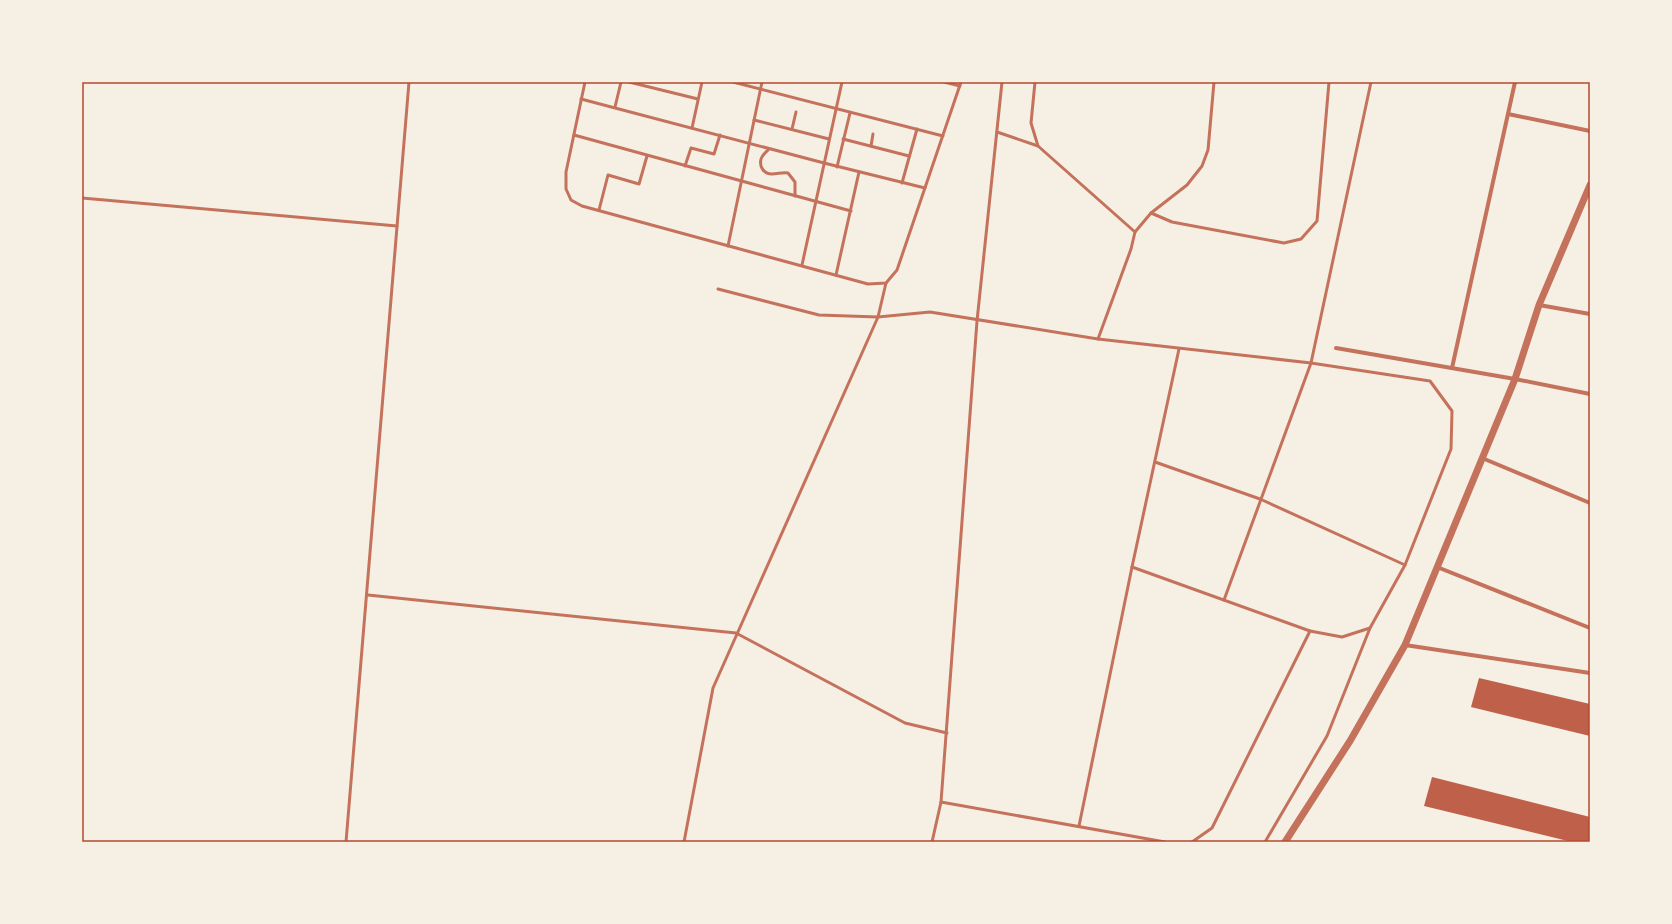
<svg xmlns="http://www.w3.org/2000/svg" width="1672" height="924" viewBox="0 0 1672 924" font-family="Signika,sans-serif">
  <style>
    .building { fill: #bf614a }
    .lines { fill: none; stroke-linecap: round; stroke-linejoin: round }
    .service { stroke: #c5725c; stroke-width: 3 }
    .minor { stroke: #c5725c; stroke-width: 4 }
    .tertiary { stroke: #c5725c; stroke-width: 7 }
    .neatline { fill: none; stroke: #b5482f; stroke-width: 1.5 }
  </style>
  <rect width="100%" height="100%" fill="#f6efe4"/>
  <g class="building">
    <path d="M1479 678 1590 704V736L1471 707Z"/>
    <path d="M1432 777 1590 817V842H1572L1424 806Z"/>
  </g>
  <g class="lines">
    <g class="service">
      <path d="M585 82 566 172V189L571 200 582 206 868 284 886 283 897 270 961 82"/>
      <path d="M629 82 698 99"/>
      <path d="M733 82 943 136"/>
      <path d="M944 82 960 86"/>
      <path d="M1035 82 1031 123 1038 146 1135 232"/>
      <path d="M581 99 824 163 925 188"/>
      <path d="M615 107 621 82"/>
      <path d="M754 120 829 139"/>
      <path d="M692 128 702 82"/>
      <path d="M792 129 796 112"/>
      <path d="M997 132 1038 146"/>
      <path d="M574 135 851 211"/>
      <path d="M843 139 909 156"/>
      <path d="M871 146 873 134"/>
      <path d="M769 149C766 152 762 155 761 159 759 167 764 174 772 174 778 174 782 172 788 173L795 182V196"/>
      <path d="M685 166 691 148 714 154 720 135"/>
      <path d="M837 167 850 113"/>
      <path d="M902 183 917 129"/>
      <path d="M82 198 397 226"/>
      <path d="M599 210 608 175 639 184 647 156"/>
      <path d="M1151 213 1172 222 1284 243 1301 239 1317 221 1329 82"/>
      <path d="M728 246 762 82"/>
      <path d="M802 265 842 82"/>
      <path d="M836 275 859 172"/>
      <path d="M718 289 819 315 878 317 930 312 1098 339 1311 363 1430 381 1452 411 1451 449 1405 565 1370 628 1342 637 1310 631 1212 828 1192 842"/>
      <path d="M1098 339 1131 249 1135 232 1151 213 1187 185 1202 166 1208 150 1214 82"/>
      <path d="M1155 462 1260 499 1405 565"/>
      <path d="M1132 567 1310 631"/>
      <path d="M368 595 736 633 905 723 947 733"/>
      <path d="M1224 600 1311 363 1371 82"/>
      <path d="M941 802 1165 842"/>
      <path d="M1079 826 1132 567 1179 349"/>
      <path d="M346 842 409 82"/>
      <path d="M684 842 713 688 878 317 886 283"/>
      <path d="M932 842 941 802 977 321 1002 82"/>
      <path d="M1265 842 1327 736 1370 628"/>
    </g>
    <g class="minor">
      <path d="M1508 114 1590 131"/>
      <path d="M1539 305 1590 314"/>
      <path d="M1336 348 1515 379 1590 394"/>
      <path d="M1452 368 1515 82"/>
      <path d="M1482 458 1590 503"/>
      <path d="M1437 567 1590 628"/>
      <path d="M1405 645 1590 673"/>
    </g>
    <path class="tertiary" d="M1285 842 1350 741 1405 645 1515 379 1539 305 1590 185"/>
  </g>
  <rect width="1672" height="924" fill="none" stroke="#f6efe4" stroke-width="166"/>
  <rect x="83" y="83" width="1506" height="758" class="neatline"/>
</svg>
